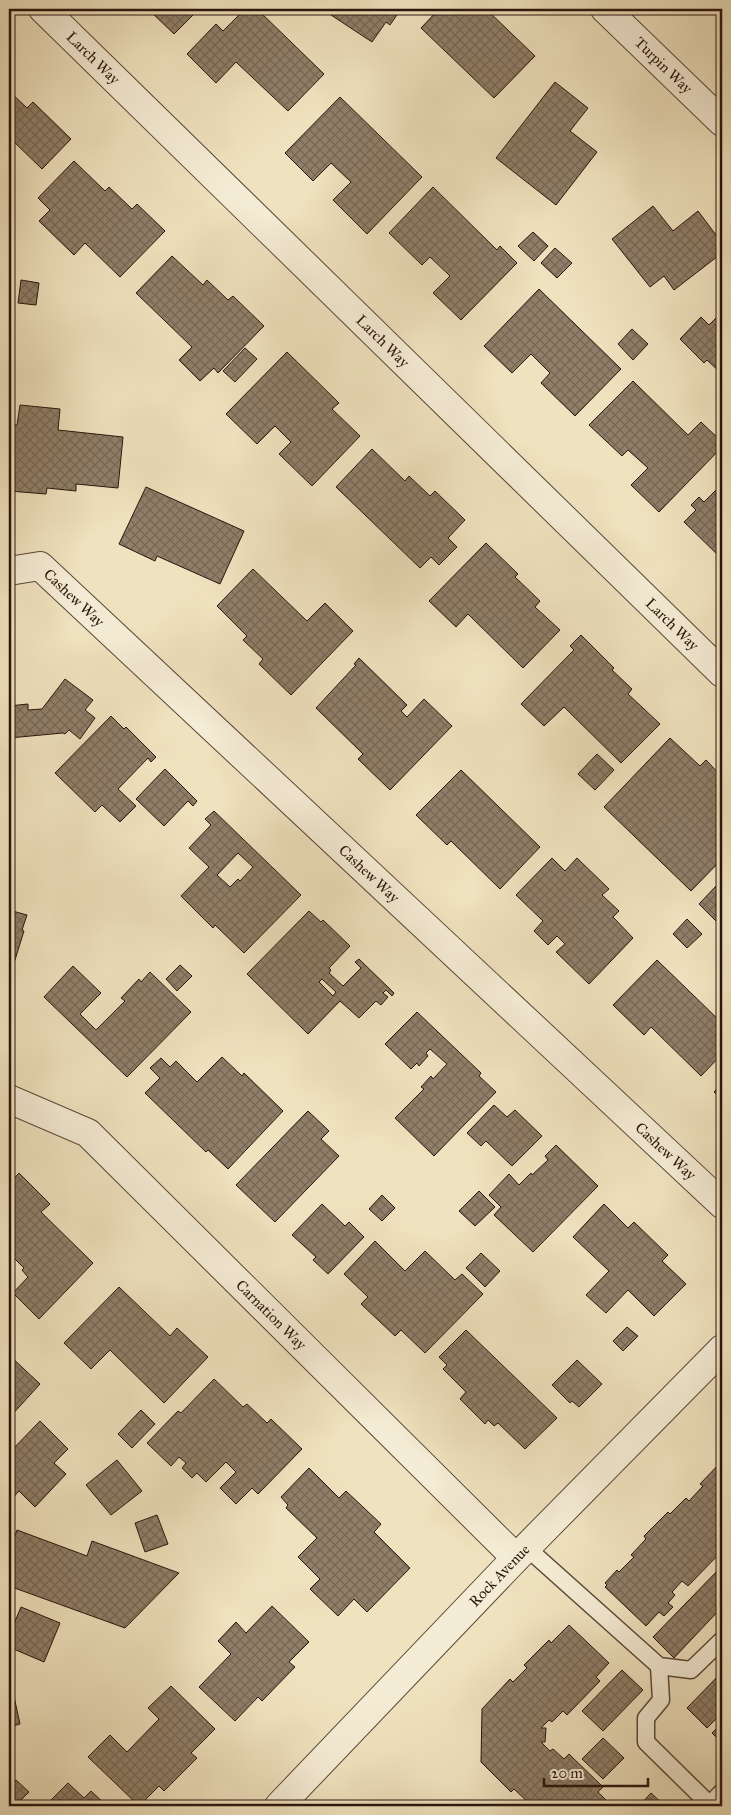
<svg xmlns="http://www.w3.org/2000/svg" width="731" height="1815" viewBox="0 0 731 1815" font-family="'IM FELL Great Primer',serif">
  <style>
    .building { fill: url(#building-cross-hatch); stroke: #29140c; fill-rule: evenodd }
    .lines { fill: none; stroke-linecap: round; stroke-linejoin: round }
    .service-casing { stroke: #5a4838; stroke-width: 19 }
    .minor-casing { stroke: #5a4838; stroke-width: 30 }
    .service { stroke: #f5ecd5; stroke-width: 16 }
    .minor { stroke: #f5ecd5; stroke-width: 28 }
    .labels { text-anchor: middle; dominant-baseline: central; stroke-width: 5; stroke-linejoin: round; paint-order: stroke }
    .street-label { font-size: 15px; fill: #29140c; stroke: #f5ecd5 }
  </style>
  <defs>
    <pattern id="building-cross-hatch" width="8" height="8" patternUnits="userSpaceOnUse" patternTransform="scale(1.25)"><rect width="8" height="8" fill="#907f69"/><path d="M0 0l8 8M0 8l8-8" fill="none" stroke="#766755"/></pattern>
  </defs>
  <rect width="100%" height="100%" fill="#efe2be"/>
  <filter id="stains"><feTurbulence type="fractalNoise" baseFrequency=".004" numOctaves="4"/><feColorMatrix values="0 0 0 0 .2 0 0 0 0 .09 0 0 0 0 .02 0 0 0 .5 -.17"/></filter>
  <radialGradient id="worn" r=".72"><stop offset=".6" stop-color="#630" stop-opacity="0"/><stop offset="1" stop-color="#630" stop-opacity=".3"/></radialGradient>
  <g class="building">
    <path d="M148 9H199L174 34Z"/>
    <path d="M245 9H257L324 74 288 111 236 62 216 83 187 54 216 24 223 31Z"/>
    <path d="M335 9H401L390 25 386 22 372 42 331 15Z"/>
    <path d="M439 9H486L535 56 494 98 421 28Z"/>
    <path d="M555 82 588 108 570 131 597 152 556 205 496 158Z"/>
    <path d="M9 91 27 108 33 102 71 139 42 169 9 137Z"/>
    <path d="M340 97 422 177 367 234 333 200 351 182 331 163 313 181 285 153Z"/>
    <path d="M74 161 105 191 109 187 132 209 137 204 165 231 120 277 85 243 74 255 39 221 50 210 38 198Z"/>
    <path d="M433 187 497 250 500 246 517 263 461 320 433 293 450 276 430 257 422 265 389 233Z"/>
    <path d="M653 206 673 231 698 211 722 243V253L674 290 664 276 650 287 612 239Z"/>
    <path d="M533 232 548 246 534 261 518 246Z"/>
    <path d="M555 248 572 263 557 278 541 263Z"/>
    <path d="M172 256 203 285 207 280 228 300 233 296 264 326 218 373 214 368 200 381 179 360 192 347 136 293Z"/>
    <path d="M21 280 39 283 36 305 18 303Z"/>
    <path d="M539 289 621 369 575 416 541 383 550 373 531 354 512 373 484 346Z"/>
    <path d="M722 312V374L707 360 704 363 680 339 701 317 709 325Z"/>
    <path d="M632 329 648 344 633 360 618 344Z"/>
    <path d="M245 348 257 359 235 382 223 371Z"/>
    <path d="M287 352 339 403 332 409 360 436 312 486 279 454 291 442 275 426 257 444 226 414Z"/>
    <path d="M633 381 688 435 701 422 722 442V447L659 512 631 485 648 468 628 450 622 456 589 425Z"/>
    <path d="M20 405 60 409 58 430 123 437 118 488 76 484V491L47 488 46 494 9 491V424L17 425Z"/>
    <path d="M372 449 405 481 409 476 430 496 435 491 465 520 448 538 457 547 439 565 431 557 420 568 336 487Z"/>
    <path d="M720 486 722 488V559L684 522 696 510 691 505 699 497 704 502Z"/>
    <path d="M146 487 244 531 220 584 157 556 155 561 119 544Z"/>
    <path d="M486 543 518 574 515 577 540 601 535 607 560 630 523 668 468 614 456 627 429 601Z"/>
    <path d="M253 569 307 621 325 603 353 631 291 695 259 664 263 659 243 640 247 636 217 606Z"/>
    <path d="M581 635 614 668 612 670 632 689 628 694 660 724 621 763 564 707 544 726 521 704 574 650 570 646Z"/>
    <path d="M359 658 407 705 401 711 407 717 424 699 452 726 390 790 358 759 363 754 316 708 356 665 354 664Z"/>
    <path d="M65 679 93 700 85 710 95 718 80 739 69 730 65 734 63 733 9 738V706L28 704V710L42 709Z"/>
    <path d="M111 716 124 729 126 727 156 757 151 762 148 758 118 789 136 806 120 822 102 805 95 812 55 773Z"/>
    <path d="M670 738 700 766 706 760 722 777V859L691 891 604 807Z"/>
    <path d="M597 754 614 770 595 790 578 774Z"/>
    <path d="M165 769 197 801 193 806 188 801 164 826 136 799Z"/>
    <path d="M461 770 540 847 500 889 451 841 447 845 416 815Z"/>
    <path d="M214 811 301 895 244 953 215 925 213 928 181 896 209 867 189 848 211 825 205 819ZM238 853 253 867 240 881 238 879 230 887 217 875Z"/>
    <path d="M552 858 565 871 577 858 609 889 602 895 619 911 613 917 633 938 589 984 556 952 565 944 557 936 548 945 534 931 543 921 516 895Z"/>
    <path d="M717 885 722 890V927L699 904Z"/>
    <path d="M9 910 27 915 22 930 24 931 9 979Z"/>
    <path d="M309 911 321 922 323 920 350 946 329 968 331 970 329 973 343 986 361 968 355 962 359 959 394 993 392 996 386 990 383 993 388 997 381 1005 376 1001 359 1018 340 1001 308 1034 247 974ZM322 979 336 992 333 996 319 982Z"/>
    <path d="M687 919 702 934 687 948 673 934Z"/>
    <path d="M657 960 722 1023V1054L701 1076 651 1027 644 1035 613 1005Z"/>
    <path d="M180 965 192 976 177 991 166 979Z"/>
    <path d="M73 966 101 993 80 1014 96 1030 125 1001 121 998 139 979 141 982 150 972 191 1012 127 1077 44 997Z"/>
    <path d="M417 1012 481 1073 479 1076 496 1092 434 1156 395 1118 424 1089 421 1087 431 1076 433 1079 447 1064 430 1049 426 1053 428 1056 419 1066 417 1063 411 1069 385 1044Z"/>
    <path d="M222 1057 242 1076 244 1073 283 1111 228 1169 208 1150 206 1152 145 1093 160 1078 150 1068 161 1058 170 1067 176 1061 197 1082Z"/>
    <path d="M722 1083V1099L714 1092Z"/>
    <path d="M494 1105 507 1117 515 1110 542 1136 512 1166 486 1141 481 1146 467 1133Z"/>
    <path d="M308 1111 329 1131 321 1139 339 1156 275 1222 236 1185Z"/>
    <path d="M556 1145 598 1186 533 1252 494 1215 501 1207 489 1195 509 1174 519 1185 531 1173 532 1175 548 1160 545 1156Z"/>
    <path d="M19 1173 50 1204 41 1212 93 1263 39 1319 13 1293 28 1277 22 1270 24 1268 9 1253V1184Z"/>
    <path d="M479 1191 495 1207 475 1226 459 1211Z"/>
    <path d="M382 1195 395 1208 382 1221 369 1209Z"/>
    <path d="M322 1204 345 1226 349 1222 364 1237 328 1274 313 1260 316 1257 292 1235Z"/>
    <path d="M604 1204 628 1228 634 1222 668 1255 662 1261 686 1284 654 1316 628 1290 606 1313 586 1295 609 1271 573 1237Z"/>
    <path d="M375 1241 405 1271 425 1251 455 1280 462 1274 483 1294 425 1353 401 1330 395 1336 361 1304 368 1297 344 1274Z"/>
    <path d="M481 1253 500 1271 485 1287 466 1268Z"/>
    <path d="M119 1287 170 1336 177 1328 208 1357 164 1403 110 1350 91 1369 64 1343Z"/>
    <path d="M627 1327 638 1336 623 1351 613 1341Z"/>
    <path d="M466 1330 557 1418 525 1449 498 1423 494 1426 488 1420 485 1424 460 1399 466 1392 443 1369 447 1365 439 1357Z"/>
    <path d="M9 1355 40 1384 9 1418Z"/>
    <path d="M577 1360 602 1384 579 1407 572 1401 570 1403 552 1385Z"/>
    <path d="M214 1379 243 1407 247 1404 267 1423 271 1419 302 1449 258 1494 252 1488 236 1504 220 1488 236 1472 226 1462 206 1482 197 1473 192 1478 182 1468 186 1463 179 1457 171 1466 147 1443 178 1411 181 1413Z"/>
    <path d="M141 1410 155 1424 132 1448 118 1434Z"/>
    <path d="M40 1421 68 1449 54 1463 66 1474 35 1507 19 1491 9 1502V1453Z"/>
    <path d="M117 1460 142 1491 111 1515 86 1485Z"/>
    <path d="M722 1461V1541L716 1548 720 1553 688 1586 682 1581 672 1592 675 1595 668 1603 673 1607 664 1616 659 1612 646 1626 605 1587 607 1585 605 1583 617 1570 619 1572 634 1557 631 1555 646 1539 644 1536 668 1512 670 1514 686 1498 689 1501 703 1486 700 1484Z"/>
    <path d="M309 1468 339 1498 346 1491 381 1524 374 1532 410 1568 367 1612 354 1599 338 1616 310 1589 320 1579 298 1557 317 1538 286 1508 288 1505 281 1497Z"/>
    <path d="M157 1515 168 1544 145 1552 135 1523Z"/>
    <path d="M17 1530 87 1556 92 1541 179 1573 125 1628 9 1586V1552Z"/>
    <path d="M722 1566V1607L674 1658 653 1637Z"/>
    <path d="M272 1606 309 1642 289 1662 295 1667 262 1701 258 1697 235 1721 199 1687 231 1654 218 1641 236 1622 246 1633Z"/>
    <path d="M21 1607 60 1623 44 1662 9 1647V1636Z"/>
    <path d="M569 1625 609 1663 596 1677 600 1681 567 1715 563 1711 552 1722 549 1720 541 1728H546L545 1742H541L550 1751 553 1749 564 1759 569 1754 603 1787 598 1792 612 1806H527L530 1804 514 1789 511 1792 481 1762 482 1709 510 1679 513 1682 527 1668 524 1665 549 1640 551 1643Z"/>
    <path d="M622 1670 643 1690 603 1731 582 1711Z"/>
    <path d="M722 1672V1713L707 1728 687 1708Z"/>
    <path d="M171 1686 215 1729 191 1753 197 1758 164 1791 159 1786 139 1806 88 1757 110 1735 127 1752 159 1719 148 1708Z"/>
    <path d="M9 1692H13L20 1724 9 1727Z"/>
    <path d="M722 1723V1743L712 1733Z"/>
    <path d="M603 1738 624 1758 603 1779 582 1759Z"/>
    <path d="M16 1780 29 1792 15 1806H9V1787Z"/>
    <path d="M68 1783 84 1798 91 1791 107 1806H52L48 1803Z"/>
    <path d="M651 1793 665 1806H639Z"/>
  </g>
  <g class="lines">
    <g class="service-casing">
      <g id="service">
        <path d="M526 1547 659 1666 691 1670 722 1640"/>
        <path d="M659 1666 661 1700 646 1718V1742L710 1805"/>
        <path d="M708 1806 722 1792"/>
      </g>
    </g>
    <g class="minor-casing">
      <g id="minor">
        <path id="s1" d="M43 9 722 673"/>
        <path id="s2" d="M605 9 722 122"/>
        <path id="s3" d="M9 571 40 566 722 1204"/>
        <path id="s4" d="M9 1099 88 1133 516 1558"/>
        <path id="s5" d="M279 1806 516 1558 722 1349"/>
      </g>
    </g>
    <use href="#service" class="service"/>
    <use href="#minor" class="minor"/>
  </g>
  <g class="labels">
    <g class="street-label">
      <text stroke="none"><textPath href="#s1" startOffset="70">Larch Way</textPath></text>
      <text stroke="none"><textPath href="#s2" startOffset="81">Turpin Way</textPath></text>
      <text stroke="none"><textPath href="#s1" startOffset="475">Larch Way</textPath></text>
      <text stroke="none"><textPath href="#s3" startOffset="78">Cashew Way</textPath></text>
      <text stroke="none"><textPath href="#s1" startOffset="880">Larch Way</textPath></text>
      <text stroke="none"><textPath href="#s3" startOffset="482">Cashew Way</textPath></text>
      <text stroke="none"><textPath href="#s3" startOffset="888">Cashew Way</textPath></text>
      <text stroke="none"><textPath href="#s4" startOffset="344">Carnation Way</textPath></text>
      <text stroke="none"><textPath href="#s5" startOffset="319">Rock Avenue</textPath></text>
    </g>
  </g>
  <rect width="731" height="1815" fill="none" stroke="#efe2be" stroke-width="30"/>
  <rect x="10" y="10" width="711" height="1795" fill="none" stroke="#29140c" stroke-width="2.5"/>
  <rect x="15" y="15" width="701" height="1785" fill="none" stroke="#29140c"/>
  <path d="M544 1778v8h104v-8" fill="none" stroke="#29140c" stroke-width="2.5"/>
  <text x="551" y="1778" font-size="15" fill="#29140c" stroke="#f5ecd5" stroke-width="4" paint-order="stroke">20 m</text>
  <rect width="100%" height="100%" filter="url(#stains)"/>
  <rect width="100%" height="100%" fill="url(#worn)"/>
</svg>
